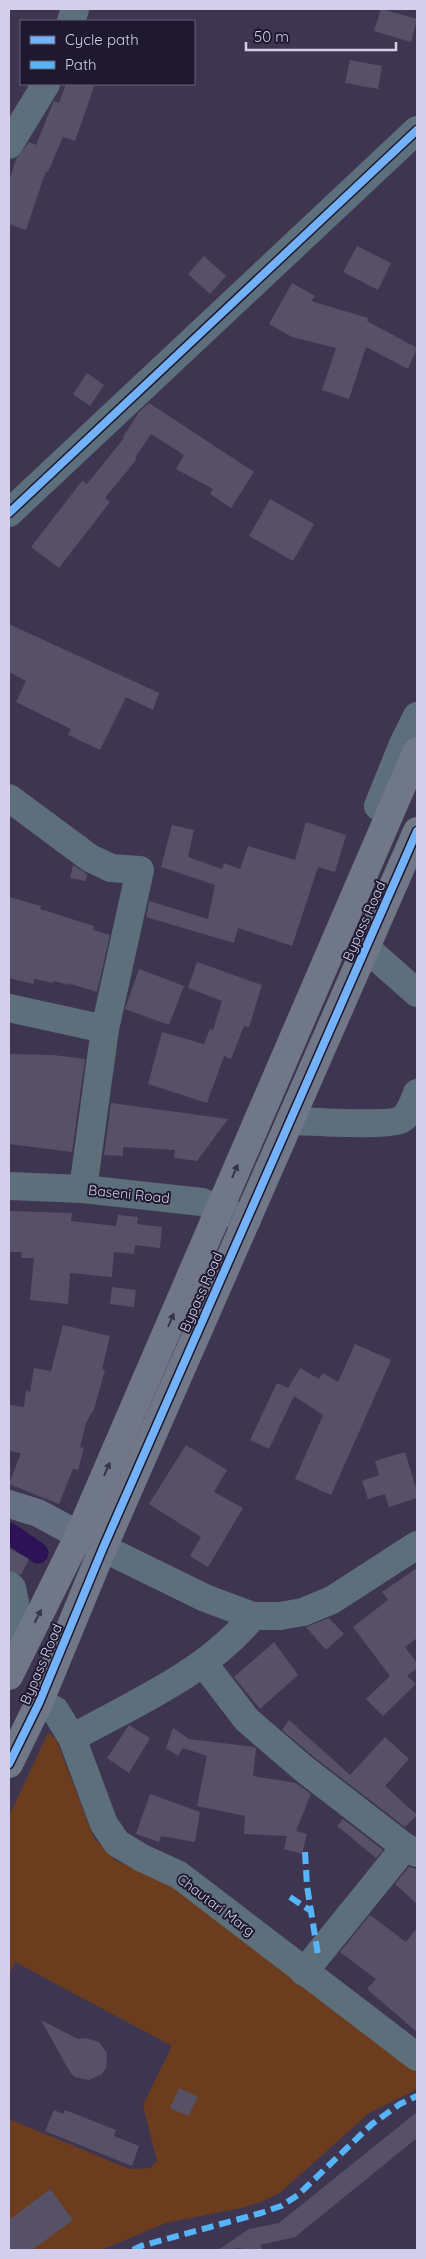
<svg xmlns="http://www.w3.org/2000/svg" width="426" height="2259" viewBox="0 0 426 2259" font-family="Quicksand,sans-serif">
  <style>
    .green { fill: #6b3d1e }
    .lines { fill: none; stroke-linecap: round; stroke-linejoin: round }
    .canal { stroke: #2d1356; stroke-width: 21 }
    .building { fill: #575167 }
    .minor { stroke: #5e6f7c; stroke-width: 28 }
    .major { stroke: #657182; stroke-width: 28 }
    .highway { stroke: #707787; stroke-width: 28 }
    .quiet { stroke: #56b5f8; stroke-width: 6; stroke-dasharray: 12 6; stroke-linecap: butt }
    .cycleway-casing { stroke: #1e192f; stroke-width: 11 }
    .cycleway { stroke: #73b2f8; stroke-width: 8 }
    .oneway { fill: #373549 }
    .labels { text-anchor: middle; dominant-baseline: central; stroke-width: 4; stroke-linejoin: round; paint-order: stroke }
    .street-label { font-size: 14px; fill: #d4ceed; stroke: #1e192f }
  </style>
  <rect width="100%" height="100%" fill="#3e3651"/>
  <path class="green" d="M48 1733 56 1739 94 1838 115 1860 173 1887 417 2064V2089L369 2113 280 2193 261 2202 241 2208 166 2223 101 2250H9V2119L129 2169 150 2168 157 2161 143 2105 172 2046 15 1962 9 1975V1816Z"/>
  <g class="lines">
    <path class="canal" d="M9 1533 38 1553"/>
  </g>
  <g class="building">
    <path d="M381 9 417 19 411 42 374 31Z"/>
    <path d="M350 60 382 66 378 89 345 83Z"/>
    <path d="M66 84H95L75 141 63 137 48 172 46 171 26 230 9 224V182L16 159 29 142 36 145 53 103 54 101 59 103Z"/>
    <path d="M357 246 391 263 378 290 343 272Z"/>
    <path d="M204 256 226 276 210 294 188 274Z"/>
    <path d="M292 283 315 296 311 301 368 318 367 321 417 348 408 369 366 347 349 399 322 390 336 348 292 337 269 324Z"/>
    <path d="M87 373 104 385 90 406 73 394Z"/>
    <path d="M149 403 254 472 231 508 210 494 213 489 176 469 184 455 151 434 135 458 137 459 105 498 110 502 59 568 31 547 82 481 87 484 124 438 123 437 139 412Z"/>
    <path d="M270 499 314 524 293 561 249 536Z"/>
    <path d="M9 624 159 693 153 710 126 697 100 750 68 735 71 729 16 702 26 681 9 672Z"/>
    <path d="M306 822 346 835 335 872 318 867 292 946 238 928 234 943 146 917 149 901 208 919 215 885 161 867 172 825 194 830 188 857 222 869 224 863 240 869 248 846 295 860Z"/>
    <path d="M73 865 87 874 86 881 70 878Z"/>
    <path d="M9 897 41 906 40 909 94 926 93 930 110 935 97 992 68 983V985L54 981 53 983 34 979 33 984 9 978Z"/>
    <path d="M197 962 262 985 249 1027 244 1026 231 1059 224 1056 207 1103 148 1084 162 1032 204 1044 210 1029 213 1030 222 1001 188 988Z"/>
    <path d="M139 969 184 986 169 1025 125 1009Z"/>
    <path d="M9 1054 53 1055 85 1059 72 1152 9 1144Z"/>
    <path d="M111 1103 228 1119 197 1161 174 1158 175 1150 143 1148 123 1147V1156L104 1155Z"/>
    <path d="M9 1211 72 1213 71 1221 116 1226 118 1215 138 1217 137 1224 162 1227 160 1248 135 1245 134 1254 114 1252 112 1277 70 1273 68 1304 30 1300 34 1258H21L22 1252H9Z"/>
    <path d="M112 1287 136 1290 134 1307 110 1304Z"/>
    <path d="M63 1325 110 1336 102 1369 105 1370 94 1409 86 1423 80 1447 84 1448 78 1470 73 1469 59 1504 9 1484 21 1453 9 1451V1405L24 1407 26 1390 30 1392 34 1368 51 1371Z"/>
    <path d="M355 1344 391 1360 331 1495 295 1479 323 1415 294 1396 269 1449 250 1440 277 1383 288 1388 300 1368 319 1379 323 1373 338 1382Z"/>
    <path d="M186 1445 227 1470 214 1492 243 1508 208 1567 190 1556 201 1537 149 1504Z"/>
    <path d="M405 1452 417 1491V1498L389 1507 385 1494 368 1499 362 1481 379 1475 375 1461Z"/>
    <path d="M9 1548 29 1559 21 1575 9 1570Z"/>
    <path d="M417 1568V1638L405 1647 417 1663V1668L407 1676 416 1684 383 1716 366 1699 390 1676 353 1627 388 1600 382 1592Z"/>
    <path d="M329 1618 344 1634 326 1650 306 1627Z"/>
    <path d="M274 1642 298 1675 260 1709 234 1677Z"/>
    <path d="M289 1720 350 1775 385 1737 409 1759 385 1786 417 1815 405 1827 314 1757 282 1730Z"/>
    <path d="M129 1725 150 1738 129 1773 107 1758Z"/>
    <path d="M173 1728 189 1739 254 1747 256 1748 253 1776 296 1783 311 1794 296 1831 307 1834 302 1854 284 1849 287 1836 244 1834 245 1816 197 1806 207 1756 183 1748 178 1756 166 1748Z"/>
    <path d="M150 1794 200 1812 195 1842 161 1836 159 1842 136 1834Z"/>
    <path d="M343 1819 383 1850 376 1858 337 1826Z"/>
    <path d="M409 1867 417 1869V1904L395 1884Z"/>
    <path d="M370 1915 406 1942 417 1928V2032L367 1989 376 1979 340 1952Z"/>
    <path d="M41 2020 78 2039 86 2038 99 2042 107 2053 106 2068 102 2074 89 2080 75 2077 70 2072Z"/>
    <path d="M179 2088 198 2097 188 2116 170 2108Z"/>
    <path d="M54 2110 63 2114 65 2110 116 2130 114 2136 139 2146 132 2166 45 2131Z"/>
    <path d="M417 2112V2138L295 2237 260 2245 263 2250H242L241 2248 218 2250 249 2229 279 2223Z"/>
    <path d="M50 2189 73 2220 32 2250H9V2220Z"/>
  </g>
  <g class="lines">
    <g class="minor">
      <path d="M71 21 75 9"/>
      <path d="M9 145 46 84"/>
      <path d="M9 513 417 130"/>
      <path d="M9 798 90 858 111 868 140 870 105 1029 83 1189"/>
      <path d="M378 806 403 744 417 716"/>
      <path d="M366 948 417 993"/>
      <path d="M9 1008 105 1029"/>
      <path d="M290 1121C309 1121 390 1127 402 1119 411 1113 413 1102 417 1093"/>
      <path d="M9 1186 83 1189 202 1202 247 1220"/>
      <path d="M103 1548 205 1598 253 1616H280L303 1612 332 1600 417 1545"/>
      <path d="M9 1585 12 1588 15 1602 9 1633"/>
      <path d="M204 1664 247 1720 304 1769 405 1847"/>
      <path d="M39 1703 55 1710 72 1738 104 1824 117 1843 142 1858 179 1875 417 2057"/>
      <path d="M72 1738C135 1703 208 1672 253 1616"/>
      <path d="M304 1972 405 1847 417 1853"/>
    </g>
    <path class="major" d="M9 1504 38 1513 99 1546"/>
    <g class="highway">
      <path d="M9 1676 79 1535 417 751"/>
      <path d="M9 1764 39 1703 103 1548 417 831"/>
    </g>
    <g class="quiet">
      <path d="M305 1852 307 1886 318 1955"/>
      <path d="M290 1897 311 1911"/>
      <path d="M133 2250 141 2246 261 2213 281 2206 298 2195 372 2124 400 2104 417 2096"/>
    </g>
    <g class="cycleway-casing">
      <g id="cycleway">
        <path d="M9 513 417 130"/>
        <path d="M9 1764 39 1703 103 1548 417 831"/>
      </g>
    </g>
    <use href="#cycleway" class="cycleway"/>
  </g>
  <defs><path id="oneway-solid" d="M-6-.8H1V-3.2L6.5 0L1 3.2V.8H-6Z" transform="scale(1.25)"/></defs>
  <g class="oneway">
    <use href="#oneway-solid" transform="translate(235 1171) rotate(-67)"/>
    <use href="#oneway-solid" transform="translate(171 1320) rotate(-67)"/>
    <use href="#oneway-solid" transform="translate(107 1469) rotate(-67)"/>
    <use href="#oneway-solid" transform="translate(38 1616) rotate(-63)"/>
  </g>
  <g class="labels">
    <g class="street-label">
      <text transform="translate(364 921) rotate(-66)">Bypass Road</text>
      <text transform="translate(129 1194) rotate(6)">Baseni Road</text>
      <text transform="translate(201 1292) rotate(-66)">Bypass Road</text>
      <text transform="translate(41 1664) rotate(-67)">Bypass Road</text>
      <text transform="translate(216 1905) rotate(37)">Chautari Marg</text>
    </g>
  </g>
  <rect width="426" height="2259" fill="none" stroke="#d4ceed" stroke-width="20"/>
  <rect x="20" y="20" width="175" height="65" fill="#1e192f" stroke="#67617b"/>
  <rect x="30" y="36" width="25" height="8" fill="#73b2f8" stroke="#67617b"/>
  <text x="65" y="45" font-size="15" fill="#d4ceed">Cycle path</text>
  <rect x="30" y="61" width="25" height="8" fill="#56b5f8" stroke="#67617b"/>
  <text x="65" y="70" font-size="15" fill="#d4ceed">Path</text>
  <path d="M246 42v8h150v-8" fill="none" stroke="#d4ceed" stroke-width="2.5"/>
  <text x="254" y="42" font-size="15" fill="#d4ceed" stroke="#1e192f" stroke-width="4" paint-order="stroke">50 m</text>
</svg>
